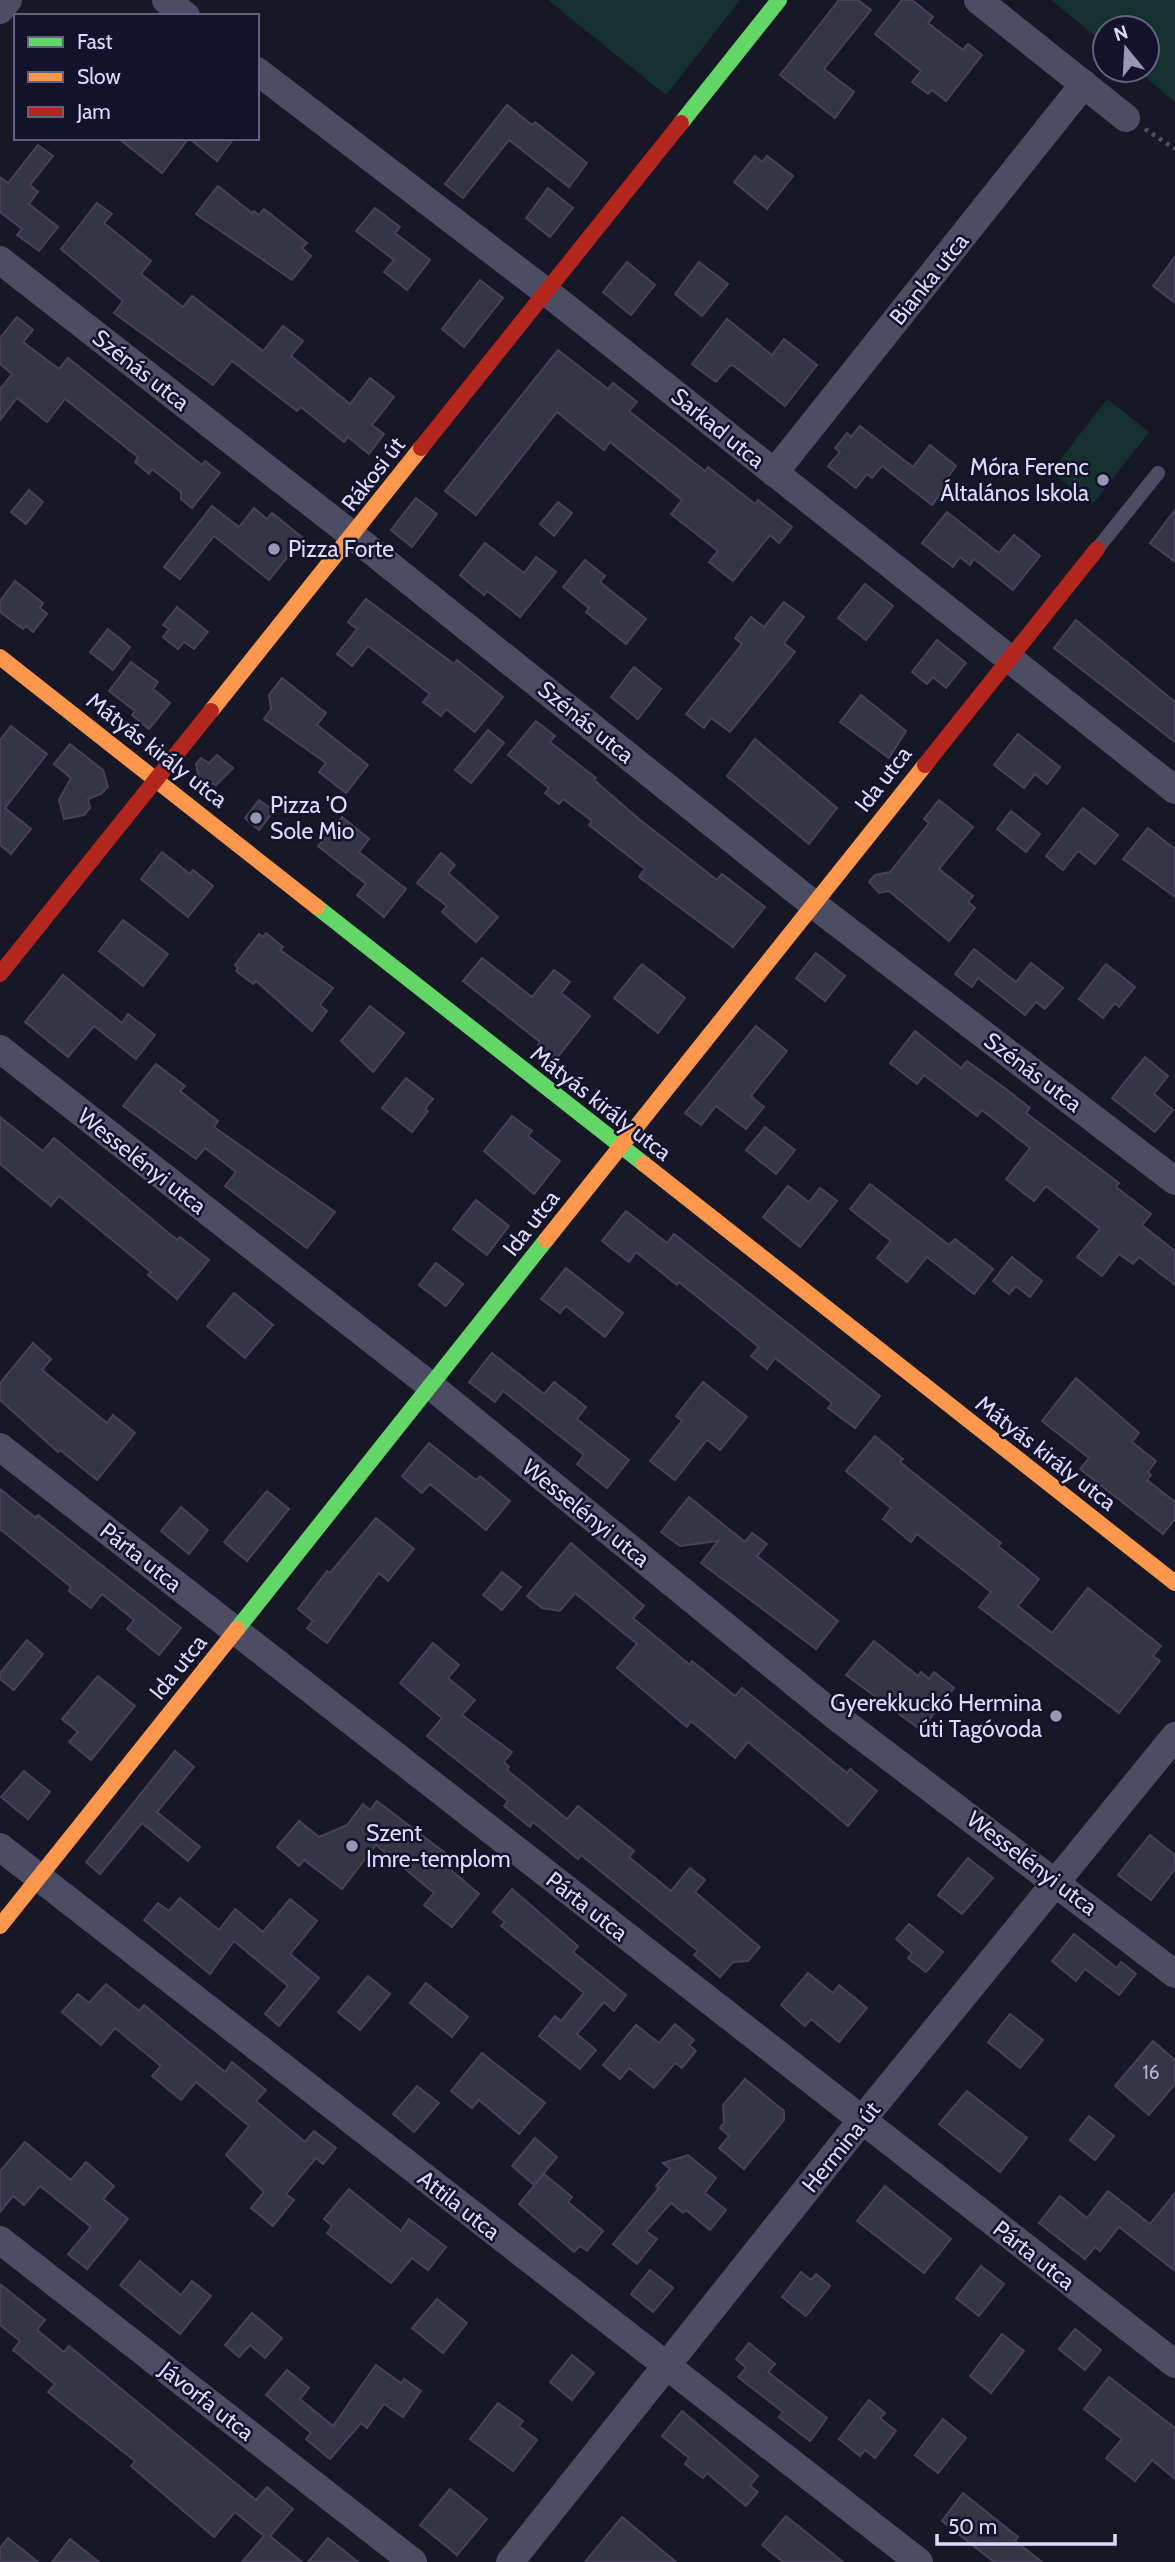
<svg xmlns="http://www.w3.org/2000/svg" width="1175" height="2562" viewBox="0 0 1175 2562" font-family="Cabin,sans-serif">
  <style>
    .green { fill: #15312f }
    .building { fill: #363546; stroke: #454258; stroke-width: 2 }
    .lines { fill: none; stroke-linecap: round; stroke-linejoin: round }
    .path { stroke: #465361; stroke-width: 4.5; stroke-dasharray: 3.5 5; stroke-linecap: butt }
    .lane { stroke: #4c4d65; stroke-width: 14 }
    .street { stroke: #4c4d65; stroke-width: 28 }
    .fast { stroke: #63d668; stroke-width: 16 }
    .slow { stroke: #ff974d; stroke-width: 16 }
    .jam { stroke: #b3261e; stroke-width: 16 }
    .poi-dot { fill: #9796b3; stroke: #14112b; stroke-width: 2.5 }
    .labels { text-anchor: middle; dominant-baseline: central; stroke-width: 5; stroke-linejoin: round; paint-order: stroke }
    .number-label { font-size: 19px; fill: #b2b2d1 }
    .street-label { font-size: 23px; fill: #dcdbff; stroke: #14112b }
    .poi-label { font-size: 23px; fill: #dcdbff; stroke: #14112b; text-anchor: start }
  </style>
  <rect width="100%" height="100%" fill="#181725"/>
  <g class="green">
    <path d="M548 0H740L666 95Z"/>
    <path d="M1051 0H1175V102L1137 70H1147V28H1105V44Z"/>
    <path d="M1107 399 1149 432 1093 504 1051 472Z"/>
  </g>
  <g class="building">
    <path d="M839 0H858L871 10 824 69 854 92 835 118 780 75Z"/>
    <path d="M902 0H912L933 17 928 23 963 50 968 44 982 55 946 101 932 90 928 94 912 82 921 71 875 34Z"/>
    <path d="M507 105 532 125 535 122 587 163 569 187 509 140 463 198 445 184Z"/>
    <path d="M118 138H234L217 161 189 138 162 173Z"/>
    <path d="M38 145 53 156 30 185 38 192 29 204 58 227 39 251 17 235 22 229 0 212V177L8 183Z"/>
    <path d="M755 156 762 162 767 156 793 176 767 209 734 182Z"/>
    <path d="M218 186 252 213 254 211 259 215 264 209 307 243 302 248 311 256 292 280 196 214Z"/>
    <path d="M548 188 573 208 550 237 526 218Z"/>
    <path d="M97 203 112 214 104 223 151 261 141 274 183 307 192 296 263 351 283 326 303 341 291 356 350 404 370 378 394 397 372 425 384 434 369 454 348 437 344 442 301 407 297 411 232 361 213 385 114 313 123 301 61 249Z"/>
    <path d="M375 208 400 227 395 233 430 260 407 290 384 272 394 260 356 231Z"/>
    <path d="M1175 257V303L1153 286Z"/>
    <path d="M627 262 655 285 631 315 603 292Z"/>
    <path d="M699 262 728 284 702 316 675 294Z"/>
    <path d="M480 280 503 298 464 347 442 329Z"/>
    <path d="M17 317 33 330 23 342 59 369 68 358 202 465 205 461 220 473 192 508 181 499V492L152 469 149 474 135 462 138 457 65 399 47 422 17 398 0 420V389L12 374 0 364V338Z"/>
    <path d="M727 319 772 355 784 339 817 365 785 406 734 366 730 365 716 382 692 364Z"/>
    <path d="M558 350 608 389 613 383 637 402 629 411 705 471 708 467 755 504 758 500 792 527 779 543 770 535 733 581 709 562 718 551 671 514 682 500 610 442 604 450 557 412 476 515 445 491Z"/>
    <path d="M860 426 913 467 930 445 956 466 948 477 951 480 932 505 882 466 872 478 867 474 856 488 828 466 840 452 835 448 847 433 851 437Z"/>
    <path d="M29 490 43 502 26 524 11 512Z"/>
    <path d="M416 498 437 514 412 547 391 530Z"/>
    <path d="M558 502 572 513 554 536 540 524Z"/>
    <path d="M212 506 239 527 254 508 267 519 272 513 303 538 269 580 214 536 180 579 164 567Z"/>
    <path d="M1175 510V562L1150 543Z"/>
    <path d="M947 512 999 553 1014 535 1040 556 1013 590 974 559 970 565 960 557 953 567 922 543Z"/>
    <path d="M485 543 524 573 536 557 556 572 520 617 487 591 484 595 460 575Z"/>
    <path d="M585 560 605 576 600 582 646 619 626 644 586 612 589 608 563 587Z"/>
    <path d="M15 581 43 603 40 608 47 614 33 632 26 626 23 629 0 612V601Z"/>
    <path d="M865 584 893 606 866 640 838 618Z"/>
    <path d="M366 599 454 664 457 660 503 697 475 732 446 709 441 716 423 702 430 694 368 646 352 666 337 654 357 629 348 622Z"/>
    <path d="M784 602 804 617 784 643 795 652 730 732 711 718 704 728 686 714 742 644 735 638 751 617 764 627Z"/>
    <path d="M177 607 208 632 194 649 184 642 178 649 163 637 169 629 163 625Z"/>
    <path d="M1076 620 1175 702V742L1054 648Z"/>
    <path d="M108 629 130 647 113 670 90 652Z"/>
    <path d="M937 640 966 663 946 688 933 677 927 684 912 672Z"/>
    <path d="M131 662 158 682 153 689 170 703 149 729 132 715 135 711 109 691Z"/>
    <path d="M634 667 661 689 638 719 611 697Z"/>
    <path d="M282 678 326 713 317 725 368 765 346 793 319 772 326 763 264 719 271 709 269 695Z"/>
    <path d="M861 695 906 731 889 758 840 722Z"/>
    <path d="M536 721 555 736 550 742 596 778 594 780 639 819 717 880 722 874 765 907 733 947 639 877 645 869 589 825 592 821 563 799 559 804 545 793 549 788 508 755Z"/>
    <path d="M11 726 47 754 5 808 31 829 11 854 0 845V740Z"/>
    <path d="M488 730 504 743 471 783 455 770Z"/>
    <path d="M1018 734 1060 767 1047 784 1035 774 1024 788 994 765Z"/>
    <path d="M755 739 837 808 809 844 727 776Z"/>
    <path d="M70 744 103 770 108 787 101 794 88 799 90 808 84 815 64 819 59 800 71 778 54 764Z"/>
    <path d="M217 755 233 768 216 785 199 779 196 764 201 758 209 763Z"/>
    <path d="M259 800 274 811 259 830 245 818Z"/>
    <path d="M939 800 973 827 939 869 973 896 968 902 975 908 949 941 889 891 879 893 869 882 875 875 890 872 929 823 924 819Z"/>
    <path d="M1083 808 1118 835 1095 864 1078 851 1063 870 1046 856Z"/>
    <path d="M1011 811 1040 834 1026 852 997 829Z"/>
    <path d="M342 817 369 839 359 852 406 889 384 917 357 895 366 884 318 846Z"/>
    <path d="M1148 828 1175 849V897L1123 859Z"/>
    <path d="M162 852 190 874 193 870 213 886 188 917 141 879Z"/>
    <path d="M441 853 455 865 448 873 498 917 476 942 442 912 447 906 417 883Z"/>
    <path d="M123 920 168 954 143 986 99 951Z"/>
    <path d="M266 933 283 947 280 950 333 988 320 1005 327 1011 312 1031 256 981 253 984 236 971 238 968 235 965 259 934 263 937Z"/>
    <path d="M974 949 1016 982 1031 963 1063 988 1045 1009 1036 1002 1025 1015 978 978 972 987 955 974Z"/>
    <path d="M816 953 845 976 825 1001 796 978Z"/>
    <path d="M482 958 532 997 554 970 570 982 561 993 590 1016 556 1059 538 1045 540 1042 463 981Z"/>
    <path d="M642 964 685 998 658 1033 614 998Z"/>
    <path d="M1106 964 1135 987 1119 1007 1115 1003 1103 1018 1079 999Z"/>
    <path d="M63 975 122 1023 128 1014 155 1035 136 1059 94 1026 68 1057 25 1022Z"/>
    <path d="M370 1006 404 1033 373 1072 341 1041Z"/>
    <path d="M756 1026 787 1051 751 1096 764 1107 746 1129 716 1106 701 1125 685 1113Z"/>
    <path d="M915 1031 961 1068 967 1061 1006 1089 1030 1108 1026 1113 1119 1183 1116 1187 1151 1214 1142 1225 1175 1251V1285L1139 1257 1133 1264 1119 1254 1102 1276 1077 1257 1100 1229 1046 1186 1034 1201 1006 1179 1030 1148 982 1110 977 1116 924 1075 917 1084 890 1063Z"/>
    <path d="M1145 1057 1168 1076 1154 1094 1173 1110 1155 1132 1112 1098Z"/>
    <path d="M156 1064 185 1086 180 1091 218 1121 214 1127 335 1212 307 1248 225 1186 236 1172 205 1148 196 1159 123 1106Z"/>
    <path d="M406 1078 433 1099 425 1109 428 1111 412 1132 382 1108Z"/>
    <path d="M512 1116 532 1131 528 1136 560 1161 534 1194 484 1151Z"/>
    <path d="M0 1117 43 1151 54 1138 177 1240 180 1237 209 1260 177 1299 148 1275 151 1272 59 1196 51 1206 0 1164Z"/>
    <path d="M765 1127 795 1150 776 1174 746 1150Z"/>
    <path d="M870 1184 949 1245 955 1239 993 1269 974 1294 927 1257 907 1282 877 1258 891 1241 850 1209Z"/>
    <path d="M788 1186 809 1202 820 1188 837 1201 800 1247 763 1217Z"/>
    <path d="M476 1200 509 1226 487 1255 453 1229Z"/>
    <path d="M626 1211 667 1243 674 1234 880 1396 855 1428 828 1408 832 1403 775 1358 767 1369 751 1356 759 1347 679 1282 677 1285 636 1252 629 1262 602 1241Z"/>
    <path d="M1012 1257 1042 1281 1030 1297 1016 1286 1009 1294 993 1281Z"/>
    <path d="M436 1263 463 1284 446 1306 419 1285Z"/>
    <path d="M566 1268 623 1313 605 1337 566 1306 560 1313 541 1299Z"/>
    <path d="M234 1293 273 1325 245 1358 207 1326Z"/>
    <path d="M33 1343 51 1359 42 1370 107 1423 113 1415 135 1433 97 1480 60 1450 58 1452 0 1400V1383Z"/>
    <path d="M492 1353 544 1394 554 1382 586 1407 577 1419 629 1460 607 1488 577 1464 584 1455 503 1391 495 1402 469 1382Z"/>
    <path d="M1076 1378 1139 1433 1132 1442 1156 1461 1148 1472 1151 1475 1147 1480 1175 1502V1519L1163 1534 1080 1469 1089 1458 1042 1421Z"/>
    <path d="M703 1382 747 1417 720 1450 707 1440 675 1480 650 1461 682 1421 676 1416Z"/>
    <path d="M875 1436 903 1459 900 1462 1001 1543 998 1546 1039 1579 1018 1606 1052 1633 1088 1588 1161 1646 1153 1656 1160 1661 1119 1713 979 1607 991 1592 917 1534 911 1542 883 1519 891 1508 846 1471Z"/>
    <path d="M429 1443 476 1480 480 1476 510 1501 486 1530 430 1484 422 1493 402 1476Z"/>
    <path d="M0 1489 36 1518 38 1515 181 1628 159 1655 127 1629 134 1620 102 1594 91 1608 69 1591 71 1587 0 1529Z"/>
    <path d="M267 1491 289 1509 247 1561 224 1542Z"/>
    <path d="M689 1497 745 1542 752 1533 767 1544 757 1556 838 1621 816 1649 701 1563 718 1541 680 1546 661 1532Z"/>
    <path d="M181 1507 208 1530 189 1554 161 1531Z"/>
    <path d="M376 1518 414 1549 388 1581 379 1573 327 1643 307 1628 313 1621 298 1609 327 1571 330 1573Z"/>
    <path d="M571 1543 644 1606 633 1618 690 1665 692 1661 735 1696 742 1688 847 1773 850 1769 877 1791 848 1826 748 1742 735 1758 691 1721 687 1727 617 1668 637 1644 575 1593 560 1611 542 1608 527 1596Z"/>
    <path d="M502 1572 521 1587 502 1610 483 1595Z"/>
    <path d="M27 1640 43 1654 14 1690 0 1679V1673Z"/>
    <path d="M874 1641 918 1676 921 1672 929 1679 934 1672 954 1688 921 1730 846 1675Z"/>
    <path d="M433 1643 459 1665 448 1678 475 1700 462 1715 512 1752 504 1762 509 1767 507 1770 567 1819 578 1806 634 1851 629 1857 671 1891 690 1868 705 1880 695 1892 760 1947 748 1961 733 1962 720 1977 694 1955 698 1951 581 1855 578 1859 533 1822 530 1827 504 1806 508 1801 427 1736 442 1718 400 1683Z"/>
    <path d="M98 1676 135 1706 91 1760 69 1742 78 1732 62 1719Z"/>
    <path d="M175 1751 194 1767 157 1812 200 1847 188 1861 142 1823 100 1874 86 1862Z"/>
    <path d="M24 1771 50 1792 28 1819 1 1797Z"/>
    <path d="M377 1801 445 1853 439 1860 479 1894 452 1927 424 1905 434 1893 376 1845 342 1889 304 1860 299 1866 277 1847 299 1821 319 1837 347 1825 363 1804 370 1810Z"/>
    <path d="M1150 1835 1175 1855V1869L1151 1900 1118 1875Z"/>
    <path d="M968 1858 993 1878 962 1914 938 1895Z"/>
    <path d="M512 1889 578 1946 573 1952 626 1995 614 2011 604 2002 577 2034 596 2050 580 2069 539 2036 555 2016 561 2021 584 1993 501 1926 505 1922 493 1912Z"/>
    <path d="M180 1898 219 1930 235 1909 263 1932 290 1899 317 1921 290 1954 319 1978 279 2026 265 2014 288 1986 234 1941 210 1974 144 1920 158 1903 169 1911Z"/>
    <path d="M909 1924 943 1952 926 1972 908 1958 912 1953 896 1939Z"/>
    <path d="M1074 1934 1117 1968 1121 1962 1136 1974 1119 1995 1085 1969 1076 1981 1052 1961Z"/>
    <path d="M808 1973 833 1993 839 1985 867 2008 839 2042 811 2019 805 2026 781 2005Z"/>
    <path d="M368 1976 390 1994 360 2030 338 2012Z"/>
    <path d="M426 1983 468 2017 452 2037 410 2003Z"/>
    <path d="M106 1984 139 2011 144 2005 225 2072 232 2062 266 2090 256 2101 305 2142 314 2131 336 2148 323 2164 316 2158 286 2194 294 2200 273 2226 251 2208 264 2192 226 2155 249 2126 196 2082 181 2100 152 2076 161 2066 115 2028 101 2045 62 2012 78 1994 89 2003Z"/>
    <path d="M1010 2014 1043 2040 1020 2068 988 2042Z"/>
    <path d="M675 2024 694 2040 689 2045 696 2051 682 2068 675 2063 654 2088 629 2068 620 2079 603 2065 636 2025 659 2043Z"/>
    <path d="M1153 2041 1175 2060V2084L1149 2115 1115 2086Z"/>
    <path d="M482 2053 545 2103 519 2134 479 2100 472 2108 451 2091Z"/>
    <path d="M745 2079 784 2111V2120L744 2169 719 2148 729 2136 720 2128 724 2123 723 2105Z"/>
    <path d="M417 2086 439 2103 414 2132 393 2114Z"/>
    <path d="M967 2091 1027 2138 1000 2172 939 2124Z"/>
    <path d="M1089 2116 1114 2136 1095 2160 1070 2140Z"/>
    <path d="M535 2138 557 2157 534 2185 512 2166Z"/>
    <path d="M25 2142 71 2180 86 2162 114 2186 103 2199 128 2219 87 2269 68 2254 91 2227 40 2186 24 2205 13 2196 0 2212V2171Z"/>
    <path d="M688 2155 716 2178 705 2193 726 2210 710 2230 686 2210 683 2213 671 2203 646 2231 657 2239 637 2264 613 2244 659 2188 656 2186 670 2169 663 2163Z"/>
    <path d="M544 2174 572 2197 568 2202 603 2231 587 2251 580 2246 574 2252 519 2204Z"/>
    <path d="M885 2186 951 2239 924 2273 857 2221Z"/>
    <path d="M349 2189 401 2231 409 2219 446 2247 428 2270 412 2258 391 2283 327 2233 332 2226 324 2219Z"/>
    <path d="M1108 2191 1150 2224 1175 2193V2271L1119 2227 1100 2251 1095 2247 1085 2259 1039 2223 1060 2196 1087 2218Z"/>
    <path d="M140 2261 181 2295 192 2281 211 2296 180 2334 120 2285Z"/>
    <path d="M981 2266 1004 2284 979 2316 956 2298Z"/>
    <path d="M650 2270 673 2288 653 2312 631 2294Z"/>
    <path d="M801 2272 811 2280 816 2274 830 2286 806 2316 782 2297Z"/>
    <path d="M0 2284 45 2320 37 2330 64 2352 69 2346 256 2500 267 2487 293 2509 270 2536 302 2562H242L264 2536 235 2512 214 2537 131 2466 135 2461 48 2392 55 2384 13 2350 20 2341 0 2325Z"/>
    <path d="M437 2299 467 2323 443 2353 412 2328Z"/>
    <path d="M252 2313 282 2338 265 2358 250 2345 239 2357 225 2345Z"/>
    <path d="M1075 2329 1101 2350 1085 2370 1059 2349Z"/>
    <path d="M1002 2334 1024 2351 991 2393 970 2376Z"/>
    <path d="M749 2343 775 2364 768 2372 827 2418 810 2441 779 2417 783 2412 738 2377 746 2368 736 2359Z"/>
    <path d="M572 2355 594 2373 572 2400 550 2382Z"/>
    <path d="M376 2365 401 2383 404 2379 421 2391 403 2417 384 2404 367 2428 361 2423 330 2459 306 2439 311 2433 266 2395 287 2370 309 2388 300 2399 333 2426Z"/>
    <path d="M1109 2377 1175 2428V2479L1152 2460 1135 2481 1106 2458 1122 2439 1084 2409Z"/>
    <path d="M869 2400 885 2413 880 2418 896 2431 875 2458 865 2450 860 2456 839 2439Z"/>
    <path d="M498 2403 523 2421 519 2426 537 2440 513 2471 470 2439Z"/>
    <path d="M682 2411 758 2476 750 2486 758 2492 746 2506 707 2473 703 2478 685 2464 689 2458 662 2436Z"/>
    <path d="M943 2419 966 2438 938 2473 915 2455Z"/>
    <path d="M450 2489 487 2519 457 2555 420 2525Z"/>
    <path d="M963 2493 1018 2537 1015 2541 1042 2562H994L942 2521Z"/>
    <path d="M786 2516 843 2562H783L762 2545Z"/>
    <path d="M622 2517 676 2562H585Z"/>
    <path d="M8 2538 38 2562H0V2548Z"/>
    <path d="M328 2538 358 2562H308Z"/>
    <path d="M70 2539 99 2562H52Z"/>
  </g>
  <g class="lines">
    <path class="path" d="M1145 129 1175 149"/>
    <path class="lane" d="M1098 548 1158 473"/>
    <g class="street">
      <path d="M166 0 186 16"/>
      <path d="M978 0 1126 118"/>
      <path d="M0 10 8 0"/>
      <path d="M257 71 558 301 1175 790"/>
      <path d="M0 260 338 524 813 904 1175 1181"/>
      <path d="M774 473 1084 84"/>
      <path d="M0 1049 431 1386 834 1715 1175 1974"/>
      <path d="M0 1447 1175 2364"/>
      <path d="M0 1847 919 2562"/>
      <path d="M0 2240 413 2562"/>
      <path d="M510 2562 862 2120 1175 1736"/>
    </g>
    <g class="fast">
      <path d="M681 123 779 0"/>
      <path d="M317 907 644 1164"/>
      <path d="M237 1629 546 1240"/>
    </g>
    <g class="slow">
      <path d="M0 657 317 907"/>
      <path d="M211 711 421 448"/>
      <path d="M644 1164 1175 1583"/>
      <path d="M546 1240 925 765"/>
      <path d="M0 1926 237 1629"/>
    </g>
    <g class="jam">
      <path d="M421 448 681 123"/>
      <path d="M925 765 1097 549"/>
      <path d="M0 974 211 711"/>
    </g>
  </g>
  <g class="poi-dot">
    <circle cx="1103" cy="480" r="7"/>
    <circle cx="274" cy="549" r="7"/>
    <circle cx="256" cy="818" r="7"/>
    <circle cx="1056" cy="1716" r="7"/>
    <circle cx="352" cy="1846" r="7"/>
  </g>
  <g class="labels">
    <g class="number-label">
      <text x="1151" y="2072">16</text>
    </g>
    <g class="street-label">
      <text transform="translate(929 279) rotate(-51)">Bianka utca</text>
      <text transform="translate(141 370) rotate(38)">Szénás utca</text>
      <text transform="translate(718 428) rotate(39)">Sarkad utca</text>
      <text transform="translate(373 474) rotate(-52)">Rákosi út</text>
      <text transform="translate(586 722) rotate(39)">Szénás utca</text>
      <text transform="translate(157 750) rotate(38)">Mátyás király utca</text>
      <text transform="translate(883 779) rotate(-52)">Ida utca</text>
      <text transform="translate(1033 1072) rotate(37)">Szénás utca</text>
      <text transform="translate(601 1103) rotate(38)">Mátyás király utca</text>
      <text transform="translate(142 1161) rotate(38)">Wesselényi utca</text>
      <text transform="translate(531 1223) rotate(-52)">Ida utca</text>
      <text transform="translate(1046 1453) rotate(38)">Mátyás király utca</text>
      <text transform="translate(586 1513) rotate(39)">Wesselényi utca</text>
      <text transform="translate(141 1557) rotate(38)">Párta utca</text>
      <text transform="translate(178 1667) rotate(-51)">Ida utca</text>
      <text transform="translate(1032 1863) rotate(37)">Wesselényi utca</text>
      <text transform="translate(587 1906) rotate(38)">Párta utca</text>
      <text transform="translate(841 2147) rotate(-51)">Hermina út</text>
      <text transform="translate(459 2205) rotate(38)">Attila utca</text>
      <text transform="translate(1034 2255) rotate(38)">Párta utca</text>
      <text transform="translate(207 2401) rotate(38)">Jávorfa utca</text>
    </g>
    <g class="poi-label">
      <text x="1089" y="467" text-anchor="end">Móra Ferenc<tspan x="1089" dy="26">Általános Iskola</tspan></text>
      <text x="288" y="549">Pizza Forte</text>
      <text x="270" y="805">Pizza 'O<tspan x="270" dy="26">Sole Mio</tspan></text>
      <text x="1042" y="1703" text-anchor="end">Gyerekkuckó Hermina<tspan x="1042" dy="26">úti Tagóvoda</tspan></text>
      <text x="366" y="1833">Szent<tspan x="366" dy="26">Imre-templom</tspan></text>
    </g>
  </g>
  <rect x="14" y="14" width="245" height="126" fill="#14112b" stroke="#646280" stroke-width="2"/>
  <rect x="28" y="37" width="35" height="10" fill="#63d668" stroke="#646280" stroke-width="2"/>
  <text x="77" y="49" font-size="21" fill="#dcdbff">Fast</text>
  <rect x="28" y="72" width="35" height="10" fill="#ff974d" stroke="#646280" stroke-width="2"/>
  <text x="77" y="84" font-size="21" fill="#dcdbff">Slow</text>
  <rect x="28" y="107" width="35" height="10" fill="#b3261e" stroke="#646280" stroke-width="2"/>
  <text x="77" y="119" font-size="21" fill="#dcdbff">Jam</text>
  <g transform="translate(1126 49) rotate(342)"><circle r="33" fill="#14112b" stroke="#646280" stroke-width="2"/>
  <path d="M0-5L12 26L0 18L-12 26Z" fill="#9796b3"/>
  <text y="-10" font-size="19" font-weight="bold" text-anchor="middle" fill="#dcdbff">N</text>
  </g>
  <path d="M937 2534v10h178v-10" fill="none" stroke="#dcdbff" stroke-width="3.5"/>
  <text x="948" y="2534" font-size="21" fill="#dcdbff" stroke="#14112b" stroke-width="5" paint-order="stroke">50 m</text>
</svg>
